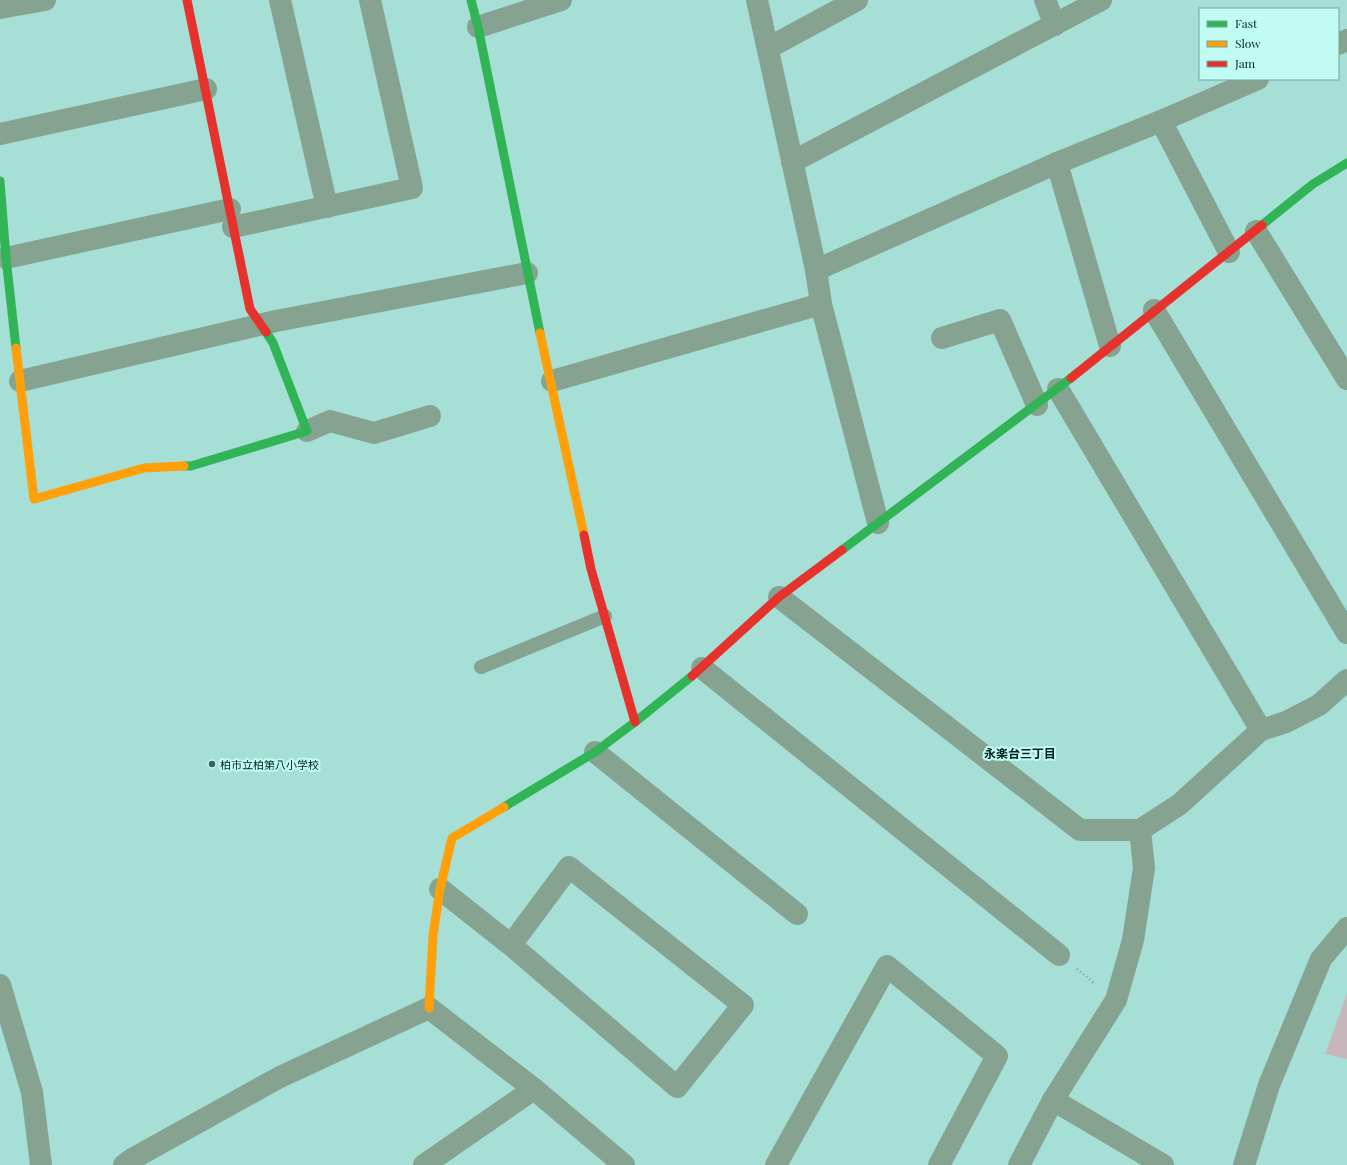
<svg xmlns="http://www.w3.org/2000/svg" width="1347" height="1165" viewBox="0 0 1347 1165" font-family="'Playfair Display','Noto Sans JP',serif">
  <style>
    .green { fill: #c8b6bd }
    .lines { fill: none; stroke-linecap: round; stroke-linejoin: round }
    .path { stroke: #829e90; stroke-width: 2.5; stroke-dasharray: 1 3; stroke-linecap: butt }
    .lane { stroke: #86a391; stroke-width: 14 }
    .street { stroke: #86a391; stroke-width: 22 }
    .fast { stroke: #30b455; stroke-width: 9 }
    .slow { stroke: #ff9f0a; stroke-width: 9 }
    .jam { stroke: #e5322d; stroke-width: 9 }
    .poi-dot { fill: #3a645e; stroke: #c1fcf2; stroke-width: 1.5 }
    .labels { text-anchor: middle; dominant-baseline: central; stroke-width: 4; stroke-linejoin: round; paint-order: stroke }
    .poi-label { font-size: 11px; fill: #00211d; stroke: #c1fcf2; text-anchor: start }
    .neighbourhood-label { font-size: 12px; font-weight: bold; fill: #00211d; stroke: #c1fcf2 }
  </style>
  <rect width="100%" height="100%" fill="#a5dfd6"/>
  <path class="green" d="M1347 994V1059L1325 1054Z"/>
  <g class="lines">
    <path class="path" d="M1077 969 1095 984"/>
    <path class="lane" d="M481 667 605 616"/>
    <g class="street">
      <path d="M280 0 327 207"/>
      <path d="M757 0 816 270 821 304 878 523"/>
      <path d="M1045 0 1055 25"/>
      <path d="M0 8 45 0"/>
      <path d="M478 27 561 0"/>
      <path d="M1338 44 1347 40"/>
      <path d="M768 48 857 0"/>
      <path d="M1161 121 1229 252"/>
      <path d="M0 134 206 89"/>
      <path d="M792 162 1101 0"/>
      <path d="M1057 163 1110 346"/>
      <path d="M233 227 412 188 370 0"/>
      <path d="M1256 231 1347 379"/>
      <path d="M6 258 230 209"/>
      <path d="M816 270 1057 163 1161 121 1258 79"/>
      <path d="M1154 310 1347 633"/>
      <path d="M942 338 1000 320 1037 405"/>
      <path d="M20 381 276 321 527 273"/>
      <path d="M552 381 821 304"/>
      <path d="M1058 389 1261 730"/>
      <path d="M307 431 330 421 374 433 430 416"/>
      <path d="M779 597 1080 830H1140"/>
      <path d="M702 668 1059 955"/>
      <path d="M595 752 797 914"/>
      <path d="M440 889 511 945 677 1087 743 1005 569 867 511 945"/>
      <path d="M0 985 32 1092 41 1165"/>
      <path d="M1053 1100 1163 1165"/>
      <path d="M124 1165 132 1159 280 1077 429 1008 534 1089 624 1165"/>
      <path d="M424 1165 534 1089"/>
      <path d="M776 1165 887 966 997 1056 939 1165"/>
      <path d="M1019 1165 1053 1100 1116 1000 1133 940 1144 868 1140 830 1180 804 1261 730 1286 722 1319 705 1347 680"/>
      <path d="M1244 1165 1269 1085 1321 959 1347 928"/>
    </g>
    <g class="fast">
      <path d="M471 0 478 27 540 333"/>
      <path d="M0 181 6 258 16 348"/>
      <path d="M1262 225 1313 184 1347 163"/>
      <path d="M184 466H191L307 431 273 343 266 332"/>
      <path d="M842 550 1071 378"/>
      <path d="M504 807 595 752 635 722 692 676"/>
    </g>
    <g class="slow">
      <path d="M540 333 584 535"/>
      <path d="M16 348 34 499 144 468 184 466"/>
      <path d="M429 1008 433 935 440 889 452 838 504 807"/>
    </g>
    <g class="jam">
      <path d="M187 0 250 309 266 332"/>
      <path d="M1071 378 1262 225"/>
      <path d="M584 535 591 569 635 722"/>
      <path d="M692 676 779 597 842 550"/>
    </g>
  </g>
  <circle class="poi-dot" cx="212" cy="764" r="4"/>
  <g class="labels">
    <g class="poi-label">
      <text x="220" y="764">柏市立柏第八小学校</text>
    </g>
    <g class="neighbourhood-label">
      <text x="1020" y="753">永楽台三丁目</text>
    </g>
  </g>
  <rect x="1199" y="8" width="140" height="72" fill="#c1fcf2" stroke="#74a49d"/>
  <rect x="1207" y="21" width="20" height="6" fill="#30b455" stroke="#74a49d"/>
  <text x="1235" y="28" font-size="12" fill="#00211d">Fast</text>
  <rect x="1207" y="41" width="20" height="6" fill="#ff9f0a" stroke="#74a49d"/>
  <text x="1235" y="48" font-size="12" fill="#00211d">Slow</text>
  <rect x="1207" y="61" width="20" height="6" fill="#e5322d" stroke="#74a49d"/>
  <text x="1235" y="68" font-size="12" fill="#00211d">Jam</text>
</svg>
